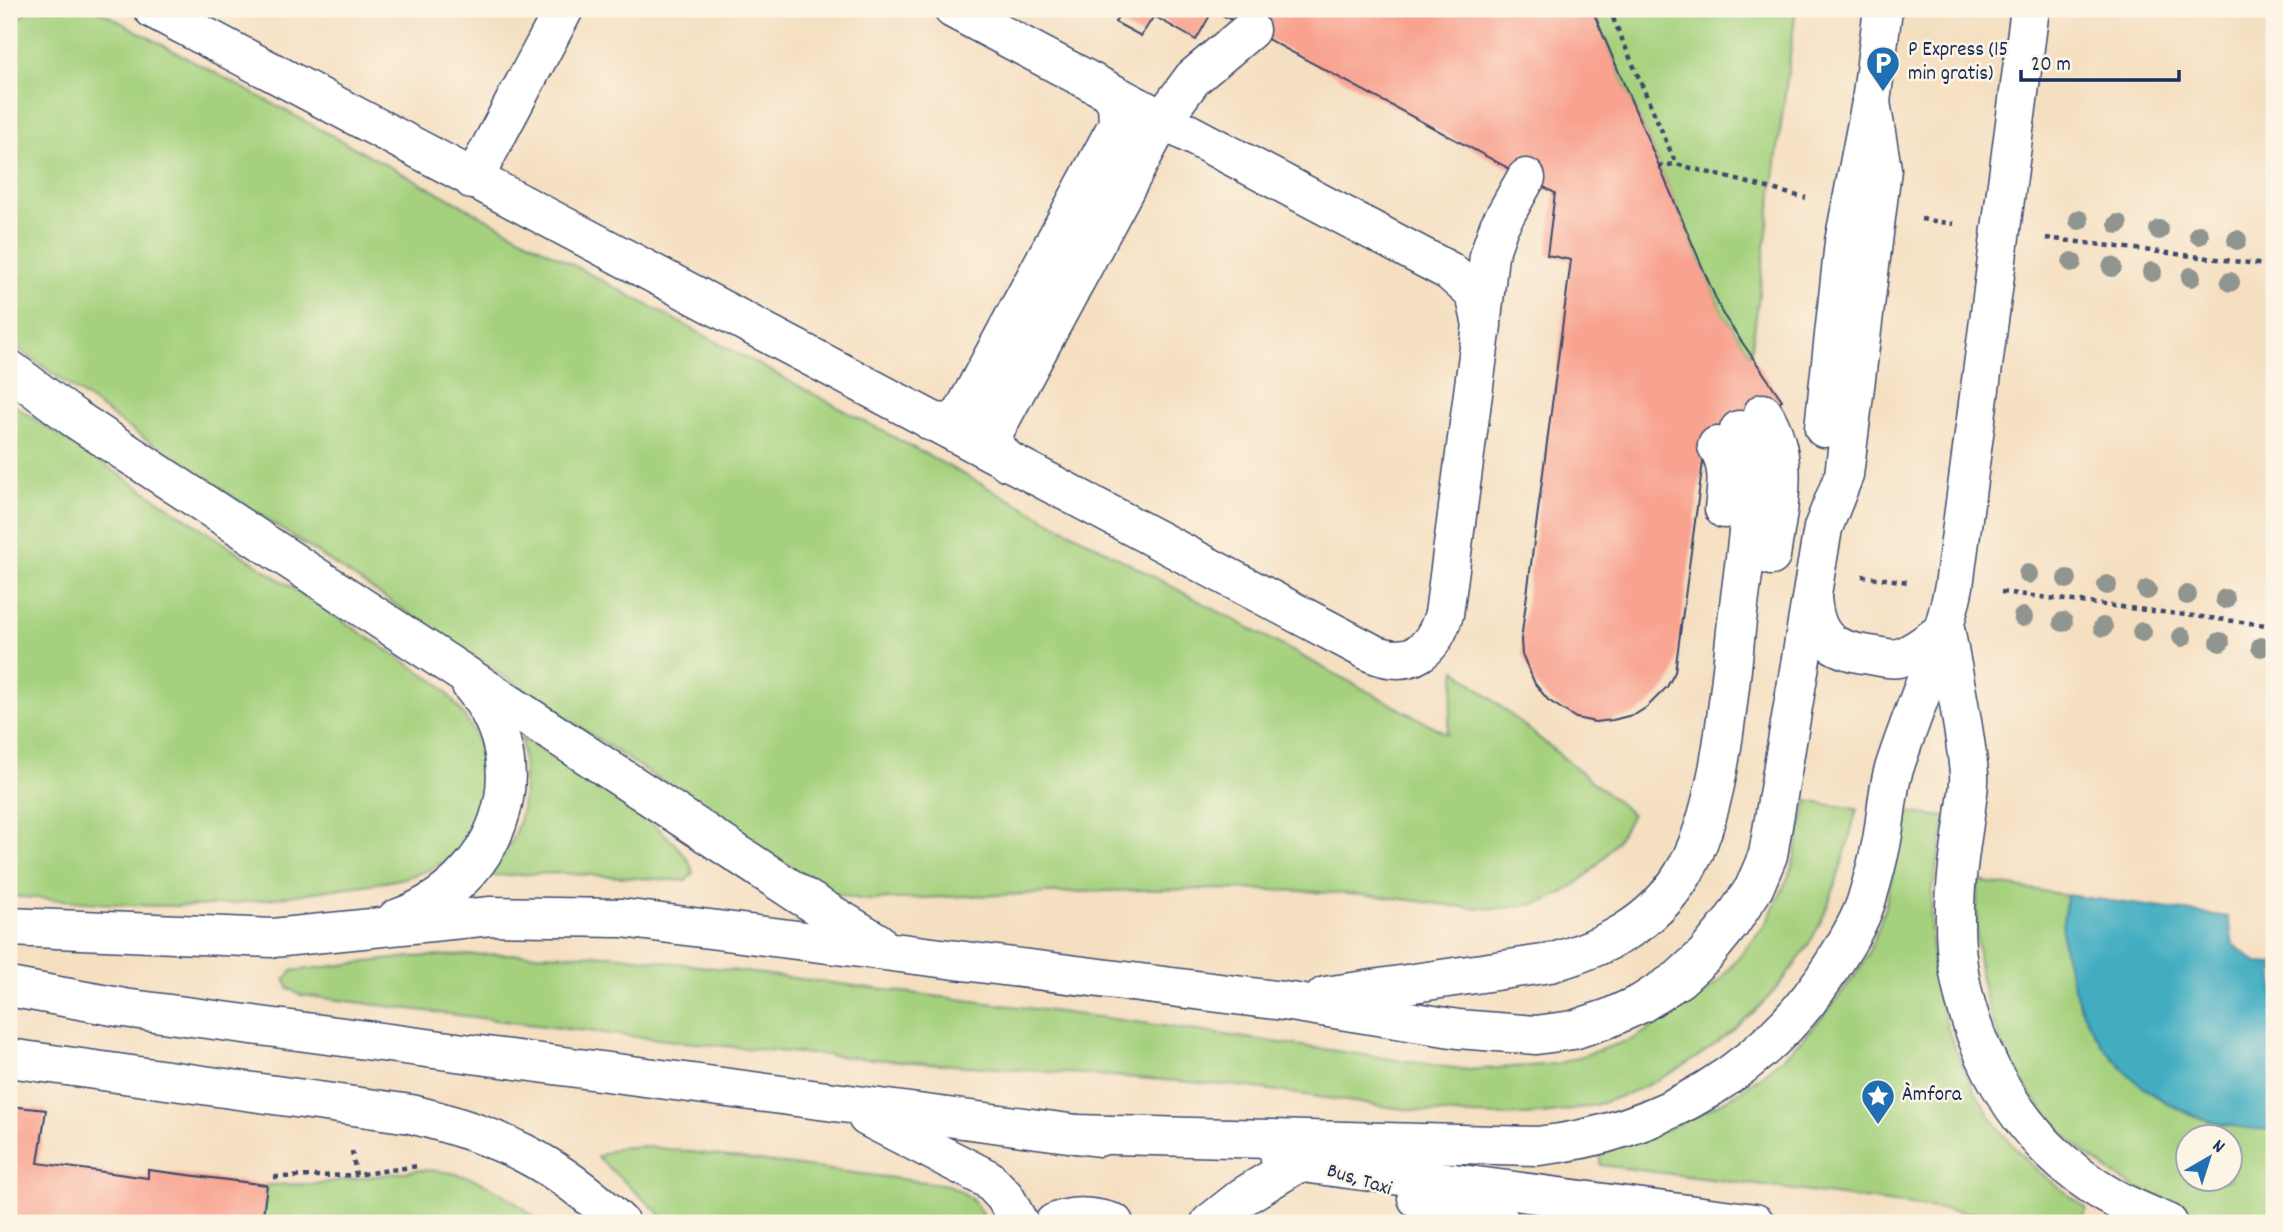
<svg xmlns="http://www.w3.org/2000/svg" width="2283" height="1232" viewBox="0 0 2283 1232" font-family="Dekko,sans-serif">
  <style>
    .green { fill: #a5d17e; stroke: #60806e; stroke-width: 2; fill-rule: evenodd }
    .water { fill: #42adc1; stroke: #2e6e90; stroke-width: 2 }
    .building { fill: #f8a28f }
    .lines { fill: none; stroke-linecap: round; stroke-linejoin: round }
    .minor-casing { stroke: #3c496d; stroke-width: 41 }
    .path { stroke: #3c496d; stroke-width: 4.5; stroke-dasharray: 5 5; stroke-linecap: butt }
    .minor { stroke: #fff; stroke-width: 38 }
    .tree { fill: #90958f }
    .labels { text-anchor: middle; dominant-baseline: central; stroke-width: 5; stroke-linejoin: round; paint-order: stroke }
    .poi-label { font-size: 21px; fill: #1b2f5e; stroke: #fcf5e5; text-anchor: start }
    .street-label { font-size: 21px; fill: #1b2f5e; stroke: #fcf5e5 }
  </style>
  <rect width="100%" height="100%" fill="#fcf5e5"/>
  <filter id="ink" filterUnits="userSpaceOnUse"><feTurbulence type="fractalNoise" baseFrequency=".0143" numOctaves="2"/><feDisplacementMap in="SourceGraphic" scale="14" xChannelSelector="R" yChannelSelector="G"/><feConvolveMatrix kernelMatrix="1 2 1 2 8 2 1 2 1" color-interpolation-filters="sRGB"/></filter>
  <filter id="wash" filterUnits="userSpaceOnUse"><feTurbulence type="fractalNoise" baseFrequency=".00686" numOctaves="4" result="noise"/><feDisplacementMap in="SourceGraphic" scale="28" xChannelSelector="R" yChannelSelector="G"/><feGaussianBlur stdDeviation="1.57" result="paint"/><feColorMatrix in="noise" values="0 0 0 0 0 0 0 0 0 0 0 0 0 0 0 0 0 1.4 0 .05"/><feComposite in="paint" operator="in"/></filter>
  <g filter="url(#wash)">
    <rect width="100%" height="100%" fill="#f5dfc1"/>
    <g class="green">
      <path d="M30 9H96L1447 734 1456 670 1632 814C1614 852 1580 891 1538 903 1488 916 1435 902 1385 897 1357 894 1329 893 1300 891 1156 885 1009 896 865 900L830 893 123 424 9 342V27Z"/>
      <path d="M1592 9H1796L1751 355 1722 313Z"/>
      <path d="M9 402 439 684C467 716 497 758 483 803 477 825 470 841 452 856 422 880 377 883 341 888 300 894 257 902 215 905 147 909 77 901 9 896Z"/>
      <path d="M521 738C557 761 688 833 693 873L686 881 556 873 488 876C526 831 528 794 521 738Z"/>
      <path d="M1807 801 1857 809C1844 856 1833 905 1807 947 1763 1017 1691 1071 1614 1099 1501 1139 1346 1096 1228 1085 1071 1072 912 1064 755 1049 602 1035 451 1014 300 995L288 988 285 979 292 971 410 957 497 954 613 955 1129 1021 1468 1070 1557 1064 1633 1039 1690 1005 1718 982 1765 925 1780 895 1792 869Z"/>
      <path d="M1905 812 1946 817C1942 843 1935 870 1932 896 1924 988 1958 1086 2020 1154 2039 1174 2064 1191 2086 1208L2083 1223H2050L1601 1165 1599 1153C1694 1122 1757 1094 1823 1016 1839 997 1858 975 1869 951 1889 909 1895 858 1905 812Z"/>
      <path d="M1978 881 2067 895 2062 932 2079 1006 2153 1095 2186 1113 2221 1125 2274 1130V1218C2143 1227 2025 1129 1988 1007 1975 966 1976 924 1978 881ZM2188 1138H2230V1180H2188Z"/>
      <path d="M644 1146 948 1185C967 1193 979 1203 985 1223H670L597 1157 617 1148Z"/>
      <path d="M419 1170C475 1170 500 1191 543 1223H262L267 1185 315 1184Z"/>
    </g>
    <path class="water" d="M2067 895 2228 917 2233 944 2257 963 2274 964V1130C2182 1130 2099 1074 2073 985 2068 968 2062 949 2062 932 2062 920 2066 907 2067 895Z"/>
    <g id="blocks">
      <g class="building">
        <path d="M1122 9H1592L1722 313 1782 400 1704 454 1675 672 1667 687 1647 707 1636 714 1613 720 1595 722 1576 718 1548 700 1535 684 1522 654 1521 640 1571 260 1547 255 1555 193 1213 10 1196 40 1154 16 1141 36 1115 22Z"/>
        <path d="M9 1106 46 1110 38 1163 148 1178V1170L267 1185 262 1223H9Z"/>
      </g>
    </g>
  </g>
  <g filter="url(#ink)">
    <use href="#blocks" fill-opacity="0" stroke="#3c496d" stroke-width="2"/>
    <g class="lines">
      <g class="minor-casing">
        <g id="minor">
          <path d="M153 9 1372 653C1411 669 1433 651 1444 614L1482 325 1475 294 1449 271 953 9"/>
          <path d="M473 180 564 9"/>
          <path d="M1482 319 1489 255 1499 226 1526 178"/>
          <path d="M9 369 74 418 800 895 877 942"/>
          <path d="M1763 413C1792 458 1778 507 1771 556"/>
          <path d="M932 422 951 423 962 414 1118 124 1117 103 1110 93"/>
          <path d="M1824 428 1844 242 1871 102 1883 9"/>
          <path d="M1717 446C1730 467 1727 485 1724 509"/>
          <path d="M1008 462 993 443 994 432 1162 120 1193 78 1250 30"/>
          <path d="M1812 597C1815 638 1831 650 1870 655 1878 656 1890 660 1898 658 1913 655 1932 638 1945 630"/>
          <path d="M1946 633C1954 679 1965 727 1969 774 1970 788 1966 803 1965 816 1960 851 1954 887 1955 922 1955 1023 2007 1128 2092 1185 2115 1201 2142 1212 2168 1223"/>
          <path d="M396 919C496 884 543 771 471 685"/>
          <path d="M9 927 273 938 491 916 622 918 1291 1002 1458 1029 1536 1035 1573 1030 1609 1018 1642 1003 1679 979 1705 955 1731 923 1754 888 1768 855 1823 528 1844 475 1882 169 1871 102"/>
          <path d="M9 987 124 1008 1099 1137"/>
          <path d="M1325 996 1550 963C1605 947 1652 925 1683 874 1721 813 1729 693 1737 621 1743 573 1750 526 1753 478V460L1739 430"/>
          <path d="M9 1058 411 1114C500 1136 553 1160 620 1223"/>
          <path d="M867 1117 988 1179 1005 1197 1019 1223"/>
          <path d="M1075 1134 1538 1146C1660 1133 1769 1069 1834 963 1846 944 1859 923 1866 902 1872 882 1878 861 1882 840 1886 818 1887 794 1893 772 1913 709 1941 651 1954 586L2030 9"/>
          <path d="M1280 1160 1755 1223"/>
          <path d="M1417 1198 1501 1223"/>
          <path d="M1054 1223C1073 1214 1095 1217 1114 1223"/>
          <path d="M1210 1223 1244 1196 1298 1163"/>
        </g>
      </g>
      <g class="path">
        <path d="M1609 9 1676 164"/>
        <path d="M1658 166 1676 164 1806 198"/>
        <path d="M1921 219 1954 224"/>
        <path d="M2046 238 2274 266"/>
        <path d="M1862 576 1909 582"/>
        <path d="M2001 592 2274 626"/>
        <path d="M352 1151 356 1175 418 1166"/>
        <path d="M274 1177 356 1175"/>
      </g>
      <use href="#minor" class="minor"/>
    </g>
    <g class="tree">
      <circle cx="2079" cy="220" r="10"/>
      <circle cx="2118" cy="224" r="10"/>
      <circle cx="2159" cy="230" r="10"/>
      <circle cx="2199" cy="235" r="10"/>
      <circle cx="2237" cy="240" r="10"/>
      <circle cx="2072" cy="262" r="10"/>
      <circle cx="2112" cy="267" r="10"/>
      <circle cx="2152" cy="272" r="10"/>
      <circle cx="2191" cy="277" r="10"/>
      <circle cx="2230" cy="282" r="10"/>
      <circle cx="2028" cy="574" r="10"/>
      <circle cx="2067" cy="579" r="10"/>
      <circle cx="2107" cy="585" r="10"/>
      <circle cx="2147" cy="590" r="10"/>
      <circle cx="2187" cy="595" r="10"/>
      <circle cx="2225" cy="599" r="10"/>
      <circle cx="2023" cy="617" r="10"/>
      <circle cx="2063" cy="622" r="10"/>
      <circle cx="2103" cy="627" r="10"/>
      <circle cx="2142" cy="632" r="10"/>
      <circle cx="2182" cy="637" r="10"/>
      <circle cx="2220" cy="642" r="10"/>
      <circle cx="2261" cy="647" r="10"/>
    </g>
  </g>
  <defs>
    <g id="parking-pin" transform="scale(1.75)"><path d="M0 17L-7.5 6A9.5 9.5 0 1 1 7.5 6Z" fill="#1f6fb2" stroke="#fcf5e5"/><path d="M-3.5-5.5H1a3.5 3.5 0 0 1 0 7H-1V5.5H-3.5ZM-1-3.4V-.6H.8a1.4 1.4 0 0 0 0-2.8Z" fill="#fff"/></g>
    <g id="sight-pin" transform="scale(1.75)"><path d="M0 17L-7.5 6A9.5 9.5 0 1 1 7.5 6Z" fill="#1f6fb2" stroke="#fcf5e5"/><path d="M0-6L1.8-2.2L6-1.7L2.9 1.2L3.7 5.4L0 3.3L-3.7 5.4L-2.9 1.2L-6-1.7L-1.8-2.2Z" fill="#fff"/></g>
  </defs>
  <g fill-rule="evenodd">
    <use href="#parking-pin" x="1883" y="63"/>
    <use href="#sight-pin" x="1878" y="1096"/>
  </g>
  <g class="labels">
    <g class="poi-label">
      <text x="1908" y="51">P Express (15<tspan x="1908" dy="24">min gratis)</tspan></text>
      <text x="1902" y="1096">Àmfora</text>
    </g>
    <g class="street-label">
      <text transform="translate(1359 1181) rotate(17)">Bus, Taxi</text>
    </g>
  </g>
  <rect width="2283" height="1232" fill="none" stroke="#fcf5e5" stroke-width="35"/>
  <g transform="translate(2209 1158) rotate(39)"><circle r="33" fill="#fcf5e5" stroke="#a2a6af" stroke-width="2"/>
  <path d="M0-5L12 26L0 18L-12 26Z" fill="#1f6fb2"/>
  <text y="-10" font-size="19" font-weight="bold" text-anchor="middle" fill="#1b2f5e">N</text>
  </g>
  <path d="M2021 70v10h158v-10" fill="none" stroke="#1b2f5e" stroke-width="3.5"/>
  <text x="2031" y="70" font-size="21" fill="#1b2f5e" stroke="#fcf5e5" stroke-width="5" paint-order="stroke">20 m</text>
</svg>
